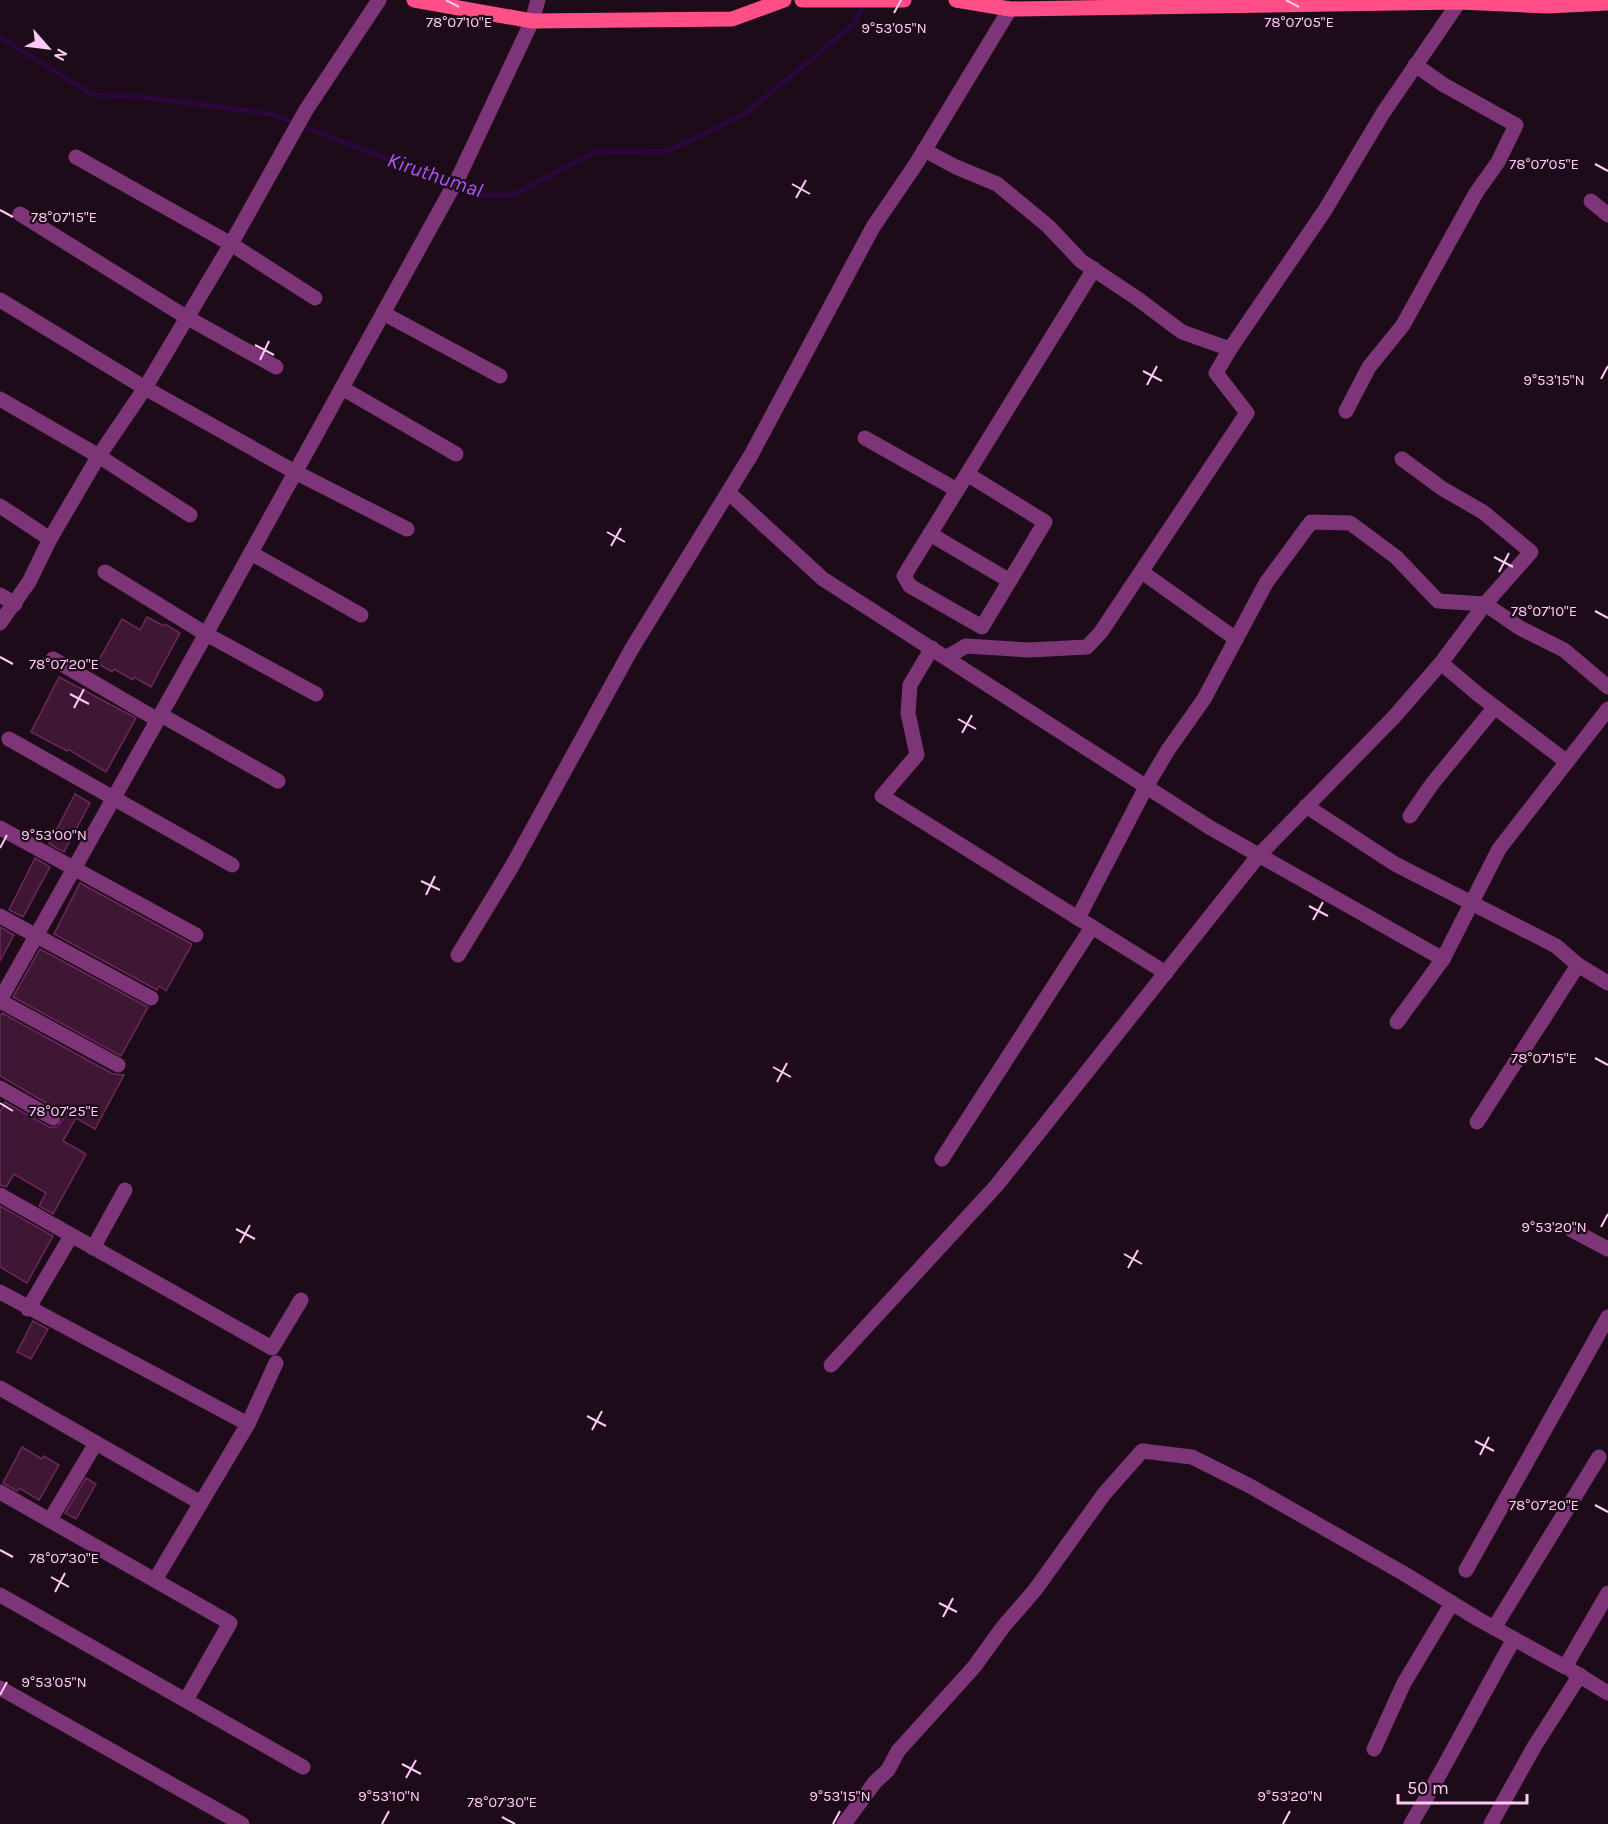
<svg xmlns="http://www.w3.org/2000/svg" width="1608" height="1824" viewBox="0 0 1608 1824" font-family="Karla,sans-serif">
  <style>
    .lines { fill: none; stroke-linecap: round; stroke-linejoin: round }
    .stream { stroke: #2b073b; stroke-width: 5 }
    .building { fill: #3f1735; stroke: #6c285a; stroke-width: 1.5 }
    .minor { stroke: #7e3577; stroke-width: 15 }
    .major { stroke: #ff4f86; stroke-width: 15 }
    .ticks { fill: none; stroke: #ffc8f5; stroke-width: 2 }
    .labels { text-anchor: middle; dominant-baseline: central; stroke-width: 4.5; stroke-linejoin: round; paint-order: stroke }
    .water-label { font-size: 21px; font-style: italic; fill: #af56ff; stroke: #1e0b1a }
    .ticks-label { font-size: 15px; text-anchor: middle; fill: #ffc8f5; stroke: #1e0b1a; stroke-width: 4.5; stroke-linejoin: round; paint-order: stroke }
  </style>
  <rect width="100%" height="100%" fill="#1e0b1a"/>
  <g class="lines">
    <path class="stream" d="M0 37 93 95 135 96 271 114 480 195H513L595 152 668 151 746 113 854 24 866 1"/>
  </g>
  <g class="building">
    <path d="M147 617 164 626 165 624 180 633 151 687 134 677 133 680 114 669 112 672 97 663 122 619 140 630Z"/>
    <path d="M59 677 136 718 106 772 68 749 67 751 31 732Z"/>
    <path d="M75 794 90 803 64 852 49 844Z"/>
    <path d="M35 858 50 867 23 917 9 910Z"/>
    <path d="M80 883 192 944 166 991 159 986 157 990 54 934Z"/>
    <path d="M0 927 14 935 0 961Z"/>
    <path d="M40 949 148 1007 121 1056 13 997Z"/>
    <path d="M2 1013 113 1074 124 1075 95 1129 76 1118 63 1141 86 1154 53 1214 39 1206 46 1193 14 1174 6 1187 0 1185V1112L5 1102 49 1127H57L63 1119 58 1110 0 1076V1017Z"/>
    <path d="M0 1206 53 1236 27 1283 0 1267Z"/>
    <path d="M33 1321 48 1329 31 1359 17 1352Z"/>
    <path d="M22 1447 42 1459 44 1456 59 1465 39 1500 19 1488 17 1491 3 1483Z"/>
    <path d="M86 1478 96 1484 76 1519 65 1513Z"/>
  </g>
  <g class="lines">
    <g class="minor">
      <path d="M924 150 956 167 997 184 1048 226 1081 261 1138 299 1182 332 1230 349 1325 210 1383 113 1459 2 1458 0"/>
      <path d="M76 157 231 244 315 298"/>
      <path d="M1591 201 1608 215"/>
      <path d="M20 214 186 317 276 367"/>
      <path d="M0 300 145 388 295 472 407 529"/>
      <path d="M383 313 500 376"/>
      <path d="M342 388 456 454"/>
      <path d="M0 399 97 455 190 515"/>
      <path d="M1346 411 1369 367 1403 325 1476 193 1498 162 1516 125 1444 85 1415 65"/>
      <path d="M865 438 957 490"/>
      <path d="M967 474 1045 522 982 627 910 586 904 576 1094 269"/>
      <path d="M728 492 823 579 1209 827 1443 959"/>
      <path d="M0 506 50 539"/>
      <path d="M930 534 1010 581"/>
      <path d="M251 553 361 615"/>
      <path d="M105 572 206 634 316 694"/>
      <path d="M1142 572 1236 639"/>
      <path d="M0 595 15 604"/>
      <path d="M0 623 29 582 50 539 98 457 145 388 231 244 306 110 379 0"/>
      <path d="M932 648 910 685 908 713 917 755 882 796 1166 973"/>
      <path d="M947 657 966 646 1029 650 1087 647 1101 632 1247 413 1216 373 1230 349"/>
      <path d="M53 659 158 720"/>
      <path d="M1441 663 1479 695 1567 762"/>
      <path d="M161 715 278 781"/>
      <path d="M9 739 232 865"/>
      <path d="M1306 806 1395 864 1556 946 1578 965 1608 983"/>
      <path d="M1410 816 1432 784 1495 707"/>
      <path d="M0 828 196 935"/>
      <path d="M0 916 151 998"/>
      <path d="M1078 918 1146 787 1168 750 1204 699 1266 583 1311 522 1350 523 1396 557 1438 601 1485 604 1520 628 1564 650 1608 687"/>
      <path d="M458 955 511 868 631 650 751 455 873 227 916 164 1010 9"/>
      <path d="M0 1000 206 634 460 174 532 21 538 0"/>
      <path d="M0 1001 118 1065"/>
      <path d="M1397 1022 1443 959 1499 849 1608 709"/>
      <path d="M0 1088 53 1118"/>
      <path d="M1477 1122 1578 965"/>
      <path d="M942 1159 1092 927"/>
      <path d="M0 1195 272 1348 301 1300"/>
      <path d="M1572 1230 1608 1249"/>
      <path d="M93 1248 125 1190"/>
      <path d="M0 1292 248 1424"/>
      <path d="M28 1309 71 1236"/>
      <path d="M831 1365 997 1185 1259 855 1394 717 1441 663 1485 604 1531 552 1483 512 1443 489 1402 459"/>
      <path d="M0 1388 201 1503"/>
      <path d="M0 1492 230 1623 186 1700"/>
      <path d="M50 1520 96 1443"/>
      <path d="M1466 1570 1608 1317"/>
      <path d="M155 1580 248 1424 276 1363"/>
      <path d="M0 1595 303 1767"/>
      <path d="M1494 1628 1599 1457"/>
      <path d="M1572 1671 1608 1693"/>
      <path d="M0 1688 242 1824"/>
      <path d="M1374 1749 1404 1683 1452 1603"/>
      <path d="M844 1824 875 1782 888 1770 898 1751 974 1667 1003 1627 1035 1590 1104 1494 1142 1451 1192 1457 1250 1486 1403 1573 1478 1619 1565 1667 1608 1593"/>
      <path d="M1411 1824C1447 1764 1479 1700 1514 1639"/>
      <path d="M1491 1824 1534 1747 1580 1675"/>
    </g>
    <g class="major">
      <path d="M414 0 532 21 732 19 784 0"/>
      <path d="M802 0H904"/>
      <path d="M956 0 1010 9 1459 2 1547 6 1608 3"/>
    </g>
  </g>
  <path class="ticks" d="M446 0 459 7M1286 0 1299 7M894 13 901 0M1595 164 1608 171M792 184 810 194M796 198 806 180M0 210 13 217M255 345 274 355M260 360 269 341M1143 371 1162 381M1601 379 1608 366M1147 385 1157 366M607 532 625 542M611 546 621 528M1494 557 1513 567M1499 572 1509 553M1595 611 1608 618M0 657 13 664M70 694 89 704M74 708 84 689M958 719 976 729M962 733 972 715M0 848 7 835M421 881 440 890M426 895 435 876M1309 906 1328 916M1313 920 1323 902M1595 1058 1608 1065M773 1067 791 1077M777 1082 787 1063M0 1103 13 1111M1601 1227 1608 1214M236 1229 255 1239M240 1243 250 1225M1124 1254 1142 1264M1128 1268 1138 1250M587 1416 606 1426M592 1430 602 1411M1475 1441 1494 1451M1480 1455 1489 1437M1595 1505 1608 1512M0 1550 13 1557M51 1577 69 1587M55 1592 65 1573M939 1603 957 1612M943 1617 953 1598M0 1695 7 1682M402 1764 421 1774M406 1778 416 1760M502 1817 515 1824M382 1824 389 1811M833 1824 840 1811M1283 1824 1290 1811"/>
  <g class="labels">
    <g class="water-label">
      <text transform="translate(435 175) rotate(19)">Kiruthumal</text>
    </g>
  </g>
  <g class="ticks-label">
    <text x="1299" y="27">78°07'05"E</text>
    <text x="459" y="27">78°07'10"E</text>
    <text x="894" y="33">9°53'05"N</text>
    <text x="1544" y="169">78°07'05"E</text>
    <text x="64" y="222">78°07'15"E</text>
    <text x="1554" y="385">9°53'15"N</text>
    <text x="1544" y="616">78°07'10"E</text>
    <text x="64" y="669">78°07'20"E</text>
    <text x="54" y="840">9°53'00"N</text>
    <text x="1544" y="1063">78°07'15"E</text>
    <text x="64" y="1116">78°07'25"E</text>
    <text x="1554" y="1232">9°53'20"N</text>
    <text x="1544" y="1510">78°07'20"E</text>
    <text x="64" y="1563">78°07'30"E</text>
    <text x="54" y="1687">9°53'05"N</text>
    <text x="389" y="1801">9°53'10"N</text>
    <text x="840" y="1801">9°53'15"N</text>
    <text x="1290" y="1801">9°53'20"N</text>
    <text x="502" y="1807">78°07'30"E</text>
  </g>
  <g transform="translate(48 48) rotate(118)" stroke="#1e0b1a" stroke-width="4.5" paint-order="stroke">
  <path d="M0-4.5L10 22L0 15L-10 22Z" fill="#ffc8f5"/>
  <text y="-9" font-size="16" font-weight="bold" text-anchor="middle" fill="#ffc8f5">N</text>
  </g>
  <path d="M1398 1794v9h129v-9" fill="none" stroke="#ffc8f5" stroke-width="3"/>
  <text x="1407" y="1794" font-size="18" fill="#ffc8f5" stroke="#1e0b1a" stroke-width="4.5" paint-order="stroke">50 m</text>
</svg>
